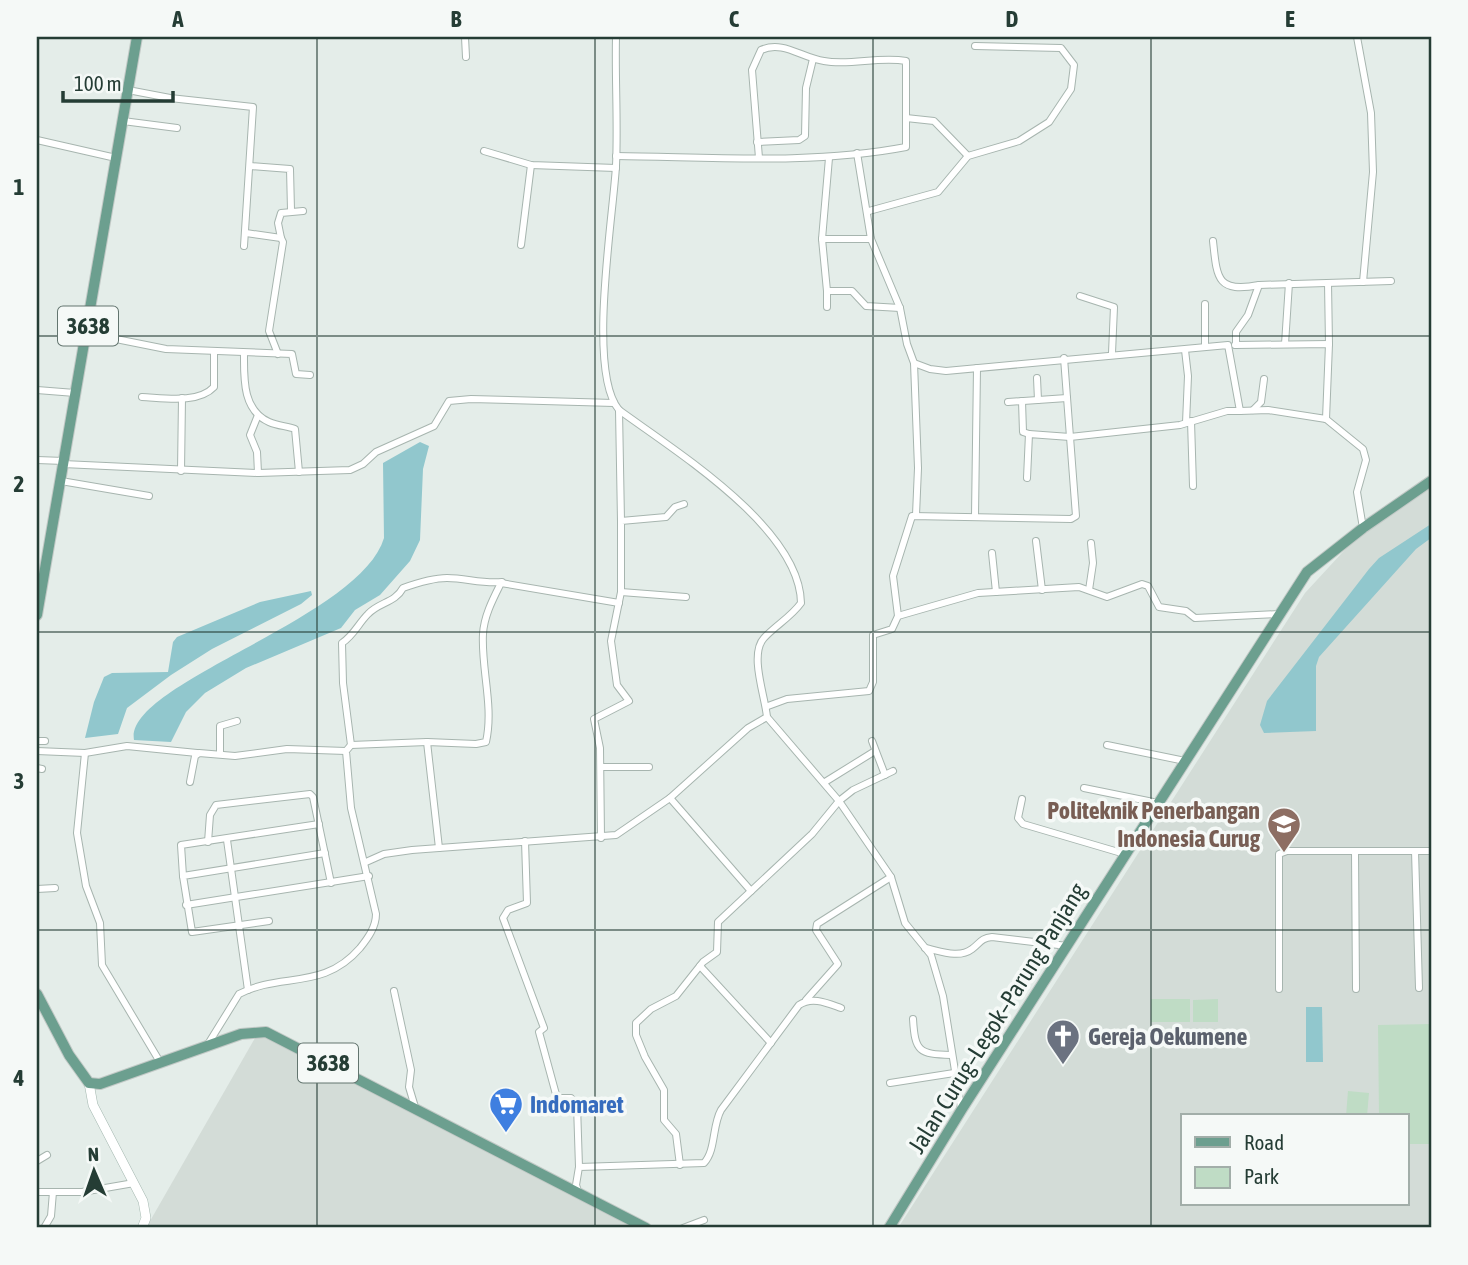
<svg xmlns="http://www.w3.org/2000/svg" width="1468" height="1265" viewBox="0 0 1468 1265" font-family="'Asap Condensed',sans-serif">
  <style>
    .built { fill: #d3dcd7; fill-rule: evenodd }
    .green { fill: #bfdcc5 }
    .water { fill: #91c7cd }
    .lines { fill: none; stroke-linecap: round; stroke-linejoin: round }
    .street-casing { stroke: #a7b5af; stroke-width: 8 }
    .secondary-casing { stroke: #a4b8b0; stroke-width: 10 }
    .primary-casing { stroke: #c2c9c6; stroke-width: 12 }
    .street { stroke: #fff; stroke-width: 6 }
    .secondary { stroke: #fff; stroke-width: 9 }
    .primary { stroke: #6c9f8f; stroke-width: 10 }
    .grid { fill: none; stroke: #253d35; stroke-width: 2; stroke-opacity: 0.55 }
    .labels { text-anchor: middle; dominant-baseline: central; stroke-width: 7; stroke-linejoin: round; paint-order: stroke }
    .shield { fill: #f5f9f7; stroke: #63756f; stroke-width: 2 }
    .shield-label { font-size: 23px; font-weight: bold; fill: #253d35 }
    .education-label { font-size: 24px; font-weight: bold; fill: #785e54; stroke: #f5f9f7; text-anchor: end }
    .street-label { font-size: 24px; fill: #253d35; stroke: #f5f9f7 }
    .worship-label { font-size: 24px; font-weight: bold; fill: #5b616d; stroke: #f5f9f7; text-anchor: start }
    .shop-label { font-size: 24px; font-weight: bold; fill: #366cbe; stroke: #f5f9f7; text-anchor: start }
    .neatline { fill: none; stroke: #253d35; stroke-width: 2.5 }
    .grid-label { font-size: 23px; text-anchor: middle; font-weight: bold; fill: #253d35 }
  </style>
  <rect width="100%" height="100%" fill="#e4ede9"/>
  <g class="built">
    <path d="M1431 488V1228H898L1305 593 1352 542ZM1183 1116H1407V1204H1183Z"/>
    <path d="M271 1036 607 1212 634 1228H146L255 1038Z"/>
  </g>
  <g class="green">
    <rect x="1151" y="999" width="39" height="23"/>
    <path d="M1218 999V1022H1193V1000Z"/>
    <path d="M1431 1024V1144H1407V1116H1379L1378 1025Z"/>
    <path d="M1348 1091 1369 1093 1367 1116H1346Z"/>
  </g>
  <g class="water">
    <path d="M420 442 429 446 423 469 420 540 410 561 380 595 355 610 341 628 246 668 205 693 186 712 171 742 134 740C124 683 360 619 384 538L383 463Z"/>
    <path d="M1431 524V538L1416 549 1319 657 1316 666V731L1264 733 1260 725 1267 701 1369 569 1379 558Z"/>
    <path d="M311 591 312 595 301 604 212 649 171 675 127 708 118 734 85 738 94 702 104 677 112 673 168 672 173 642 177 637 260 602Z"/>
    <path d="M1306 1007H1322L1323 1062H1306Z"/>
  </g>
  <g class="lines">
    <g class="street-casing">
      <g id="street">
        <path d="M465 37 466 57"/>
        <path d="M616 37C615 80 618 123 616 166 613 218 587 372 619 410 675 451 800 528 801 603 791 617 776 625 764 638 749 654 765 696 767 717L839 801 891 877 905 923 931 955 943 996 961 1108"/>
        <path d="M1357 37 1371 113 1373 172 1363 282"/>
        <path d="M128 90 170 98 253 107 244 246"/>
        <path d="M906 118 934 121 968 156"/>
        <path d="M123 121 177 128"/>
        <path d="M37 140 116 158"/>
        <path d="M757 142 799 140 805 136 806 88 813 59"/>
        <path d="M484 151 531 165 616 168"/>
        <path d="M857 153 871 239 900 308 907 344 914 363 930 369 946 371 1228 345 1240 411 1268 410 1326 419 1363 449 1366 460 1357 492 1363 528"/>
        <path d="M616 156C712 157 811 165 906 147V61C879 56 850 66 824 61 802 58 783 40 761 50L752 70 759 158"/>
        <path d="M829 158 822 239 827 291H852L866 306 900 308"/>
        <path d="M250 166 290 169 291 210"/>
        <path d="M869 211 938 192 968 156 1019 141 1049 122 1071 89 1074 65 1061 48 975 46"/>
        <path d="M246 233 281 238 283 242 269 331 278 354"/>
        <path d="M281 238 278 223 281 213 303 211"/>
        <path d="M822 239H871"/>
        <path d="M1213 241C1217 279 1217 293 1259 285"/>
        <path d="M521 245 531 165"/>
        <path d="M1328 283 1329 344"/>
        <path d="M827 291V307"/>
        <path d="M1080 296 1114 307 1112 353"/>
        <path d="M1205 304V346"/>
        <path d="M86 333 166 349 292 354 296 374 310 375"/>
        <path d="M1285 344 1289 283"/>
        <path d="M1235 345 1329 344 1326 419"/>
        <path d="M1236 345V332L1248 315 1259 285 1391 281"/>
        <path d="M1185 350 1188 376 1186 423"/>
        <path d="M244 353C244 377 242 410 269 422 278 426 287 426 295 429L299 472"/>
        <path d="M914 363 918 468 916 515"/>
        <path d="M1037 378 1038 400"/>
        <path d="M37 390 75 393"/>
        <path d="M142 397C164 398 198 404 214 387V353"/>
        <path d="M1022 401 1023 432 1029 434"/>
        <path d="M1008 402 1067 398"/>
        <path d="M619 410 621 521"/>
        <path d="M1253 410 1261 402 1264 379"/>
        <path d="M258 415 250 435 257 452 258 473"/>
        <path d="M1191 421 1193 486"/>
        <path d="M37 460 64 461"/>
        <path d="M63 464 258 473 350 470 363 464 376 452 434 426 449 401 471 399 614 403"/>
        <path d="M181 471 182 398"/>
        <path d="M1027 478 1029 434 1070 437 1064 358"/>
        <path d="M61 481 149 496"/>
        <path d="M975 516 977 368"/>
        <path d="M1036 541 1042 590"/>
        <path d="M992 553 996 592"/>
        <path d="M1089 590 1093 563 1091 543"/>
        <path d="M621 592 686 597"/>
        <path d="M898 616 893 576 912 516 1071 519 1076 516 1070 437 1180 425 1227 411H1240"/>
        <path d="M768 706 787 699 869 691 873 682V635L892 629 898 616 978 593 1079 587 1107 597 1142 584 1148 586 1159 607 1186 611 1195 618 1279 614"/>
        <path d="M37 741H45"/>
        <path d="M872 741 885 775"/>
        <path d="M351 745 343 683 342 643C354 635 358 624 368 614 379 602 395 603 403 588 417 583 432 578 447 578 466 578 482 584 502 582"/>
        <path d="M1107 745 1185 761"/>
        <path d="M37 751 85 753 127 746 197 753"/>
        <path d="M85 753 77 833 86 886 100 923 102 965 160 1062"/>
        <path d="M220 754V726L237 721"/>
        <path d="M601 767H649"/>
        <path d="M37 768 42 769"/>
        <path d="M190 782 195 756 199 753 235 756 287 749 346 751"/>
        <path d="M825 782 875 751"/>
        <path d="M1084 788 1158 803"/>
        <path d="M670 798 751 891"/>
        <path d="M1022 799 1018 818 1023 824 1125 854"/>
        <path d="M601 838 600 748 594 719 629 701 617 685 611 641 621 592V521L666 517 675 507 684 504"/>
        <path d="M227 840 248 990"/>
        <path d="M525 841 527 903 508 910 503 918 544 1028 539 1032 557 1098H571L577 1105 579 1167"/>
        <path d="M208 842 210 815 216 805 310 794 313 797 331 883"/>
        <path d="M439 848 427 742 476 744 486 742C494 706 481 669 483 634 484 616 493 599 501 583L619 603"/>
        <path d="M1355 851 1356 989"/>
        <path d="M1415 851 1419 988"/>
        <path d="M366 862 384 854 412 850 616 835 670 798 748 728 767 717"/>
        <path d="M183 876 181 845 319 824"/>
        <path d="M37 889 55 888"/>
        <path d="M186 905 369 876"/>
        <path d="M269 921 192 932 183 876 325 853"/>
        <path d="M925 948C940 951 959 959 972 949 980 943 981 938 992 937L1067 946"/>
        <path d="M700 966 771 1043"/>
        <path d="M1279 989V854L1287 851H1431"/>
        <path d="M394 991 411 1070 409 1087 415 1107"/>
        <path d="M806 1000 838 964 816 930 817 924 891 877"/>
        <path d="M913 1019C915 1052 919 1054 951 1055"/>
        <path d="M208 1044 239 994C281 972 323 991 360 948 368 938 376 927 376 914L351 808 346 751 351 745 427 742"/>
        <path d="M890 1083 954 1073"/>
        <path d="M37 1161 47 1155"/>
        <path d="M680 1165 676 1134 664 1120V1090L645 1057 636 1035V1023L651 1009 676 996 703 962 717 952 718 922 812 834 839 801 853 790 893 771"/>
        <path d="M578 1191 576 1185 579 1167 704 1163C716 1150 712 1126 721 1110L799 1005C812 996 827 1003 841 1008"/>
        <path d="M37 1192H82L134 1183"/>
        <path d="M44 1228 51 1216 53 1192"/>
        <path d="M683 1228 704 1220"/>
      </g>
    </g>
    <g class="secondary-casing">
      <path id="secondary" d="M89 1083 93 1105 143 1201 146 1218 142 1228"/>
    </g>
    <g class="primary-casing">
      <g id="primary">
        <path d="M37 615 137 37"/>
        <path d="M37 994 69 1055 89 1083 100 1084 241 1034 266 1032 646 1228"/>
        <path d="M889 1228 962 1109 1307 572 1363 528 1431 481"/>
      </g>
    </g>
    <use href="#street" class="street"/>
    <use href="#secondary" class="secondary"/>
    <use href="#primary" class="primary"/>
  </g>
  <path class="grid" d="M317 37V1228M595 37V1228M873 37V1228M1151 37V1228M37 336H1431M37 632H1431M37 930H1431"/>
  <defs>
    <g id="university-pin" transform="scale(1.75)"><path d="M0 17L-7.5 6A9.5 9.5 0 1 1 7.5 6Z" fill="#8d6e63" stroke="#f5f9f7"/><path d="M0-5L7-2L0 1L-7-2ZM-4 1L0 2.5L4 1V4Q0 6-4 4Z" fill="#fff"/></g>
    <g id="church-pin" transform="scale(1.75)"><path d="M0 17L-7.5 6A9.5 9.5 0 1 1 7.5 6Z" fill="#6b7280" stroke="#f5f9f7"/><path d="M-1.2-6h2.4v3.5h3.3v2.4h-3.3V6h-2.4V-.1h-3.3v-2.4h3.3Z" fill="#fff"/></g>
    <g id="supermarket-pin" transform="scale(1.75)"><path d="M0 17L-7.5 6A9.5 9.5 0 1 1 7.5 6Z" fill="#3f7fe0" stroke="#f5f9f7"/><path d="M-6-5.5h2.5l.6 2H6L4.5 2H-2.5L-4.4-4H-6ZM-1.5 3.2a1.3 1.3 0 1 0 .1 0ZM3 3.2a1.3 1.3 0 1 0 .1 0Z" fill="#fff"/></g>
  </defs>
  <g fill-rule="evenodd">
    <use href="#university-pin" x="1284" y="824"/>
    <use href="#church-pin" x="1063" y="1036"/>
    <use href="#supermarket-pin" x="506" y="1104"/>
  </g>
  <g class="labels">
    <g class="shield">
      <rect x="58" y="306.5" width="60" height="39" rx="5"/>
      <rect x="298" y="1043.5" width="60" height="39" rx="5"/>
    </g>
    <g class="shield-label">
      <text x="88" y="326">3638</text>
      <text x="328" y="1063">3638</text>
    </g>
    <g class="education-label">
      <text x="1260" y="810">Politeknik Penerbangan<tspan x="1260" dy="28">Indonesia Curug</tspan></text>
    </g>
    <g class="street-label">
      <text transform="translate(997 1018) rotate(-58)">Jalan Curug–Legok–Parung Panjang</text>
    </g>
    <g class="worship-label">
      <text x="1088" y="1036">Gereja Oekumene</text>
    </g>
    <g class="shop-label">
      <text x="530" y="1104">Indomaret</text>
    </g>
  </g>
  <rect width="1468" height="1265" fill="none" stroke="#f5f9f7" stroke-width="77"/>
  <rect x="1181" y="1114" width="228" height="91" fill="#f5f9f7" stroke="#a2aea9" stroke-width="2"/>
  <rect x="1195" y="1137" width="35" height="10" fill="#6c9f8f" stroke="#a2aea9" stroke-width="2"/>
  <text x="1244" y="1150" font-size="21" fill="#253d35">Road</text>
  <rect x="1195" y="1167" width="35" height="21" fill="#bfdcc5" stroke="#a2aea9" stroke-width="2"/>
  <text x="1244" y="1184" font-size="21" fill="#253d35">Park</text>
  <g transform="translate(94 1171) rotate(358)" stroke="#f5f9f7" stroke-width="5" paint-order="stroke">
  <path d="M0-5L12 26L0 18L-12 26Z" fill="#253d35"/>
  <text y="-10" font-size="19" font-weight="bold" text-anchor="middle" fill="#253d35">N</text>
  </g>
  <path d="M63 91v10h110v-10" fill="none" stroke="#253d35" stroke-width="3.5"/>
  <text x="74" y="91" font-size="21" fill="#253d35" stroke="#f5f9f7" stroke-width="5" paint-order="stroke">100 m</text>
  <rect x="38" y="38" width="1392" height="1188" class="neatline"/>
  <g class="grid-label">
    <text x="178" y="27">A</text>
    <text x="456" y="27">B</text>
    <text x="734" y="27">C</text>
    <text x="1012" y="27">D</text>
    <text x="1290" y="27">E</text>
    <text x="19" y="195">1</text>
    <text x="19" y="492">2</text>
    <text x="19" y="789">3</text>
    <text x="19" y="1086">4</text>
  </g>
</svg>
